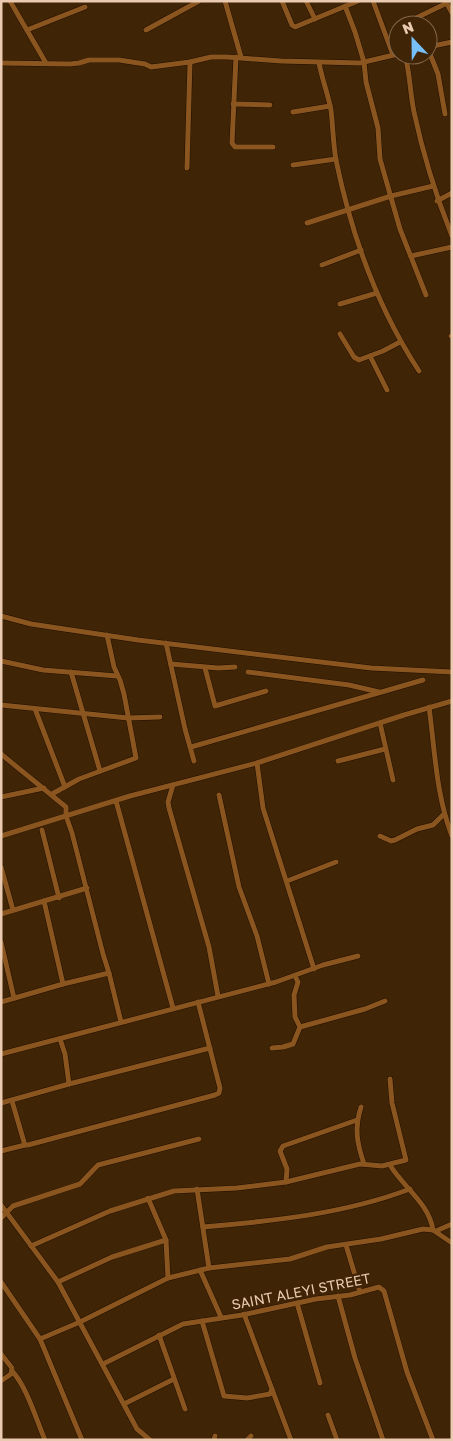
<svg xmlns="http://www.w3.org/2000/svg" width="453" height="1441" viewBox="0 0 453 1441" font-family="'Golos Text',sans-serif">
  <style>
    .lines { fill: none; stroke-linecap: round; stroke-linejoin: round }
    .minor-casing { stroke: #200f01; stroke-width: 6 }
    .minor { stroke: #8a551e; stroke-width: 5 }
    .labels { text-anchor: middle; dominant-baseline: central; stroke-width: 5; stroke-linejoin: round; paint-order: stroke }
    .street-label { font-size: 14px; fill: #eacbb1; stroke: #402406 }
  </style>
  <rect width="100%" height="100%" fill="#402406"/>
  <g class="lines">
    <g class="minor-casing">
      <g id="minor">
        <path d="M10 1 46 63"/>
        <path d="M225 1 241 57"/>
        <path d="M282 1 292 25 295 27 358 1"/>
        <path d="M306 1 315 19"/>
        <path d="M373 1 393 55"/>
        <path d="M446 2 452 13"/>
        <path d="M345 6 355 32 364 62 366 82 378 128 380 159 400 229 426 295"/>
        <path d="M416 18 447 3"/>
        <path d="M27 30 85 7"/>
        <path d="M146 30 199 1"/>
        <path d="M428 47 452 42"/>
        <path d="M428 49 438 74 445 114"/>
        <path d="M405 55C410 73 410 93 414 112 423 154 436 196 452 236"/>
        <path d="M236 57 232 143 235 147H273"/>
        <path d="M1 63 70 64 79 63 89 60H119L145 64 151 67 190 62 211 57H227L281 61 360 63 398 54"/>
        <path d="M319 63C322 79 328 94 331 110 333 127 333 143 336 160 351 233 377 307 419 371"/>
        <path d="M233 104 270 105"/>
        <path d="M293 112 330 106"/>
        <path d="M293 165 336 159"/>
        <path d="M187 168 190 62"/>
        <path d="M437 201 452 193"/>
        <path d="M307 223 391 196 433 186"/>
        <path d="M411 256 452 247"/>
        <path d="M322 265 361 250"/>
        <path d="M340 304 377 293"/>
        <path d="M340 334 354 357 359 360 383 351 400 342"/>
        <path d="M451 336H452"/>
        <path d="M370 356 387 390"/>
        <path d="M1 616 31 624 138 640 371 668 452 672"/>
        <path d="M166 643 185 729 194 761"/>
        <path d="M1 661 43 670 117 676"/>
        <path d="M171 664 218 668 235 667"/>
        <path d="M205 668 215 706 266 691"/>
        <path d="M71 672 100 771"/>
        <path d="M248 672 349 685 379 692"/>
        <path d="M1 705 128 718 160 717"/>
        <path d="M429 707C435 751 436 795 452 836"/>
        <path d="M35 709 65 787"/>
        <path d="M380 723 393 780"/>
        <path d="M191 747 423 680"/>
        <path d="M1 754 66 807V816L72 833 103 954 109 973 121 1022"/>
        <path d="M338 761 385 749"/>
        <path d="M257 763 263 808 314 969"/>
        <path d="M173 785 168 802 169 808 209 947 218 996"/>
        <path d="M52 794 79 779 136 758 124 694 120 680 114 667 107 635"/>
        <path d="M219 795 239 887 257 936 269 984"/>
        <path d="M1 797 44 788"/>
        <path d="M116 801 173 1008"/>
        <path d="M42 830 59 898"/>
        <path d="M1 836 130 796 257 763 404 715 452 701"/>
        <path d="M380 836 391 841 395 840 417 829 433 825 444 814"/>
        <path d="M1 867 13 910"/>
        <path d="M287 881 336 862"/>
        <path d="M44 901 63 984"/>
        <path d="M1 914 87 888"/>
        <path d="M1 942 14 998"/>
        <path d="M1 1002 63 984 109 973"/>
        <path d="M300 1027 365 1009 385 1001"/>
        <path d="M272 1048 283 1047 293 1044 300 1027 295 1017 294 995 298 982 295 976"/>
        <path d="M1 1054 276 982 323 965 358 956"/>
        <path d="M69 1084 210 1048"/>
        <path d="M12 1101 24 1142 25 1145H28L215 1095 219 1093 220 1088 198 1002"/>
        <path d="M1 1103 69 1084 65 1054 60 1039"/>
        <path d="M361 1107C354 1129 357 1143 364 1164"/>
        <path d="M1 1151 25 1145"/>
        <path d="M390 1165C403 1187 429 1203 433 1230"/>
        <path d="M286 1182 287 1169 280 1151 283 1146 357 1120"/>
        <path d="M197 1189 209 1268"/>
        <path d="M148 1198 166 1240 168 1278"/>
        <path d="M1 1205 58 1282 137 1429 150 1440"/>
        <path d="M1 1218 13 1206 80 1184 98 1165 199 1139"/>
        <path d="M203 1227C273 1221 344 1214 410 1189"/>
        <path d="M436 1231 452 1224"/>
        <path d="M346 1245 360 1292"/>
        <path d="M31 1246 110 1211 174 1191 237 1188 286 1182 360 1164 382 1166 406 1160 392 1103 390 1079"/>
        <path d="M200 1270 221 1317"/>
        <path d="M1 1282 40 1339 82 1440"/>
        <path d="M58 1282 112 1257 166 1240"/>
        <path d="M338 1296 355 1358 383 1440"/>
        <path d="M297 1303 320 1383"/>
        <path d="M244 1314 291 1440"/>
        <path d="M202 1321 224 1396 247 1398 270 1394 272 1389"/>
        <path d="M159 1335 185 1409"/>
        <path d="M40 1339 80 1322 168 1278 209 1268 290 1259 327 1247 381 1239 423 1229 433 1230 452 1243"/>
        <path d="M1 1354 12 1368 11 1374 1 1381"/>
        <path d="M103 1364 183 1324 242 1315 316 1299 350 1295 379 1287 384 1291 407 1372 433 1440"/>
        <path d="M12 1371C27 1387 36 1419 45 1440"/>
        <path d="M124 1404 174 1379"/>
        <path d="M328 1415 337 1440"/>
        <path d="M214 1440 215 1436"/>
        <path d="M247 1440 251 1436"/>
      </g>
    </g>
    <use href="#minor" class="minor"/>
  </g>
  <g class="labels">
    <g class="street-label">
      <text transform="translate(301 1291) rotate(-11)">SAINT ALEYI STREET</text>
    </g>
  </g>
  <rect width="453" height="1441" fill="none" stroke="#eacbb1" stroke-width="5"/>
  <g transform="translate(413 40) rotate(338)"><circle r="24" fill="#402406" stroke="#84674a"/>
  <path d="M0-4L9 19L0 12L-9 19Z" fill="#76c0f7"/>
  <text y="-8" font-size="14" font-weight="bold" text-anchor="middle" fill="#eacbb1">N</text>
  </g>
</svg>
